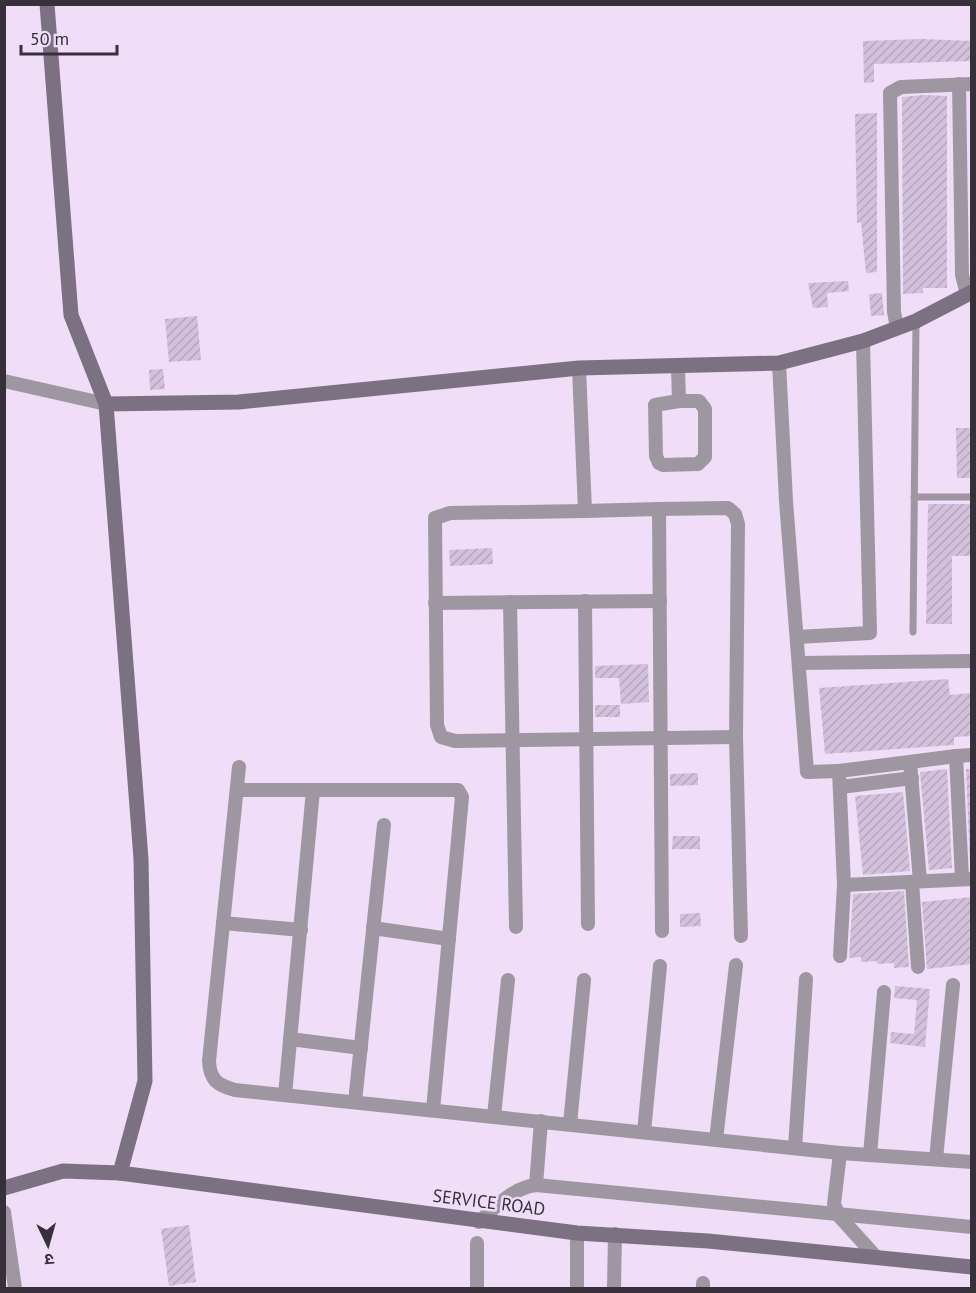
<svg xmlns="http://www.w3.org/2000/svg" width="976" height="1293" viewBox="0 0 976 1293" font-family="'PT Sans','Noto Sans Devanagari',sans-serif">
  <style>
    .building { fill: url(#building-hatch) }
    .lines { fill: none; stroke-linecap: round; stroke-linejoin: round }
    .lane { stroke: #9e97a2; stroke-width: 7 }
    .street { stroke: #9e97a2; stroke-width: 14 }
    .secondary { stroke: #7c7182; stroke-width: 15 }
    .labels { text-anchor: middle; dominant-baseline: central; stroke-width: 5; stroke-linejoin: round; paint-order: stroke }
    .street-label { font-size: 18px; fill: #37303b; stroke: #f0ddf8 }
  </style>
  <defs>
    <pattern id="building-hatch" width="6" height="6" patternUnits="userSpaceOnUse" patternTransform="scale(1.5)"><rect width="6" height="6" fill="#d3c1db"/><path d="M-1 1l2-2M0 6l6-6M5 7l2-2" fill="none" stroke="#b6a6bd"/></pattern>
  </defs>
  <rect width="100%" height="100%" fill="#f0ddf8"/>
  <g class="building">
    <path d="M922 39 972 41V61L874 64V82L864 83 863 41Z"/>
    <path d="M923 95 947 96V288H923V293L903 294 902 97Z"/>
    <path d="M877 113V272L866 273 861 222 857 223 855 114Z"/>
    <path d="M848 281 849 291 827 293 828 307 813 308 808 283Z"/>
    <path d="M882 293 884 315 871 316 869 294Z"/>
    <path d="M197 316 201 360 169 362 165 319Z"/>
    <path d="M163 369 165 389 150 390 149 370Z"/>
    <path d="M956 428H972V478H957Z"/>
    <path d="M928 504H972V556H952V624H926Z"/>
    <path d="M492 548 493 564 450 566 449 550Z"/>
    <path d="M648 664 649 702 621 704 619 678H595V666Z"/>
    <path d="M948 679 950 695 972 693V736L954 737V745L825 754 819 688Z"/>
    <rect x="595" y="705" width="25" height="12"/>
    <path d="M947 769 952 868 929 870 920 772Z"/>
    <path d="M966 769H972L970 867Z"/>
    <path d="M698 773V785L670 786V774Z"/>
    <path d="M903 792 910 871 863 875 855 796Z"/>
    <path d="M673 836H700V849H672Z"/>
    <path d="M904 891 909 967 894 968V963L877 964V961L861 962V957L849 958 853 894Z"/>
    <path d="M972 897V964L927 969 922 902Z"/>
    <path d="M700 913 701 926 680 927V914Z"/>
    <path d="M895 986 930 989 925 1047 890 1043 891 1032 914 1034 917 1000 894 998Z"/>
    <path d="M189 1225 196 1282 169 1286 161 1229Z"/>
  </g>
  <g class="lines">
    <g class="lane">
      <path d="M914 497H972"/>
      <path d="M913 632 916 321"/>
    </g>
    <g class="street">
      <path d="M959 84 962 275 967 294"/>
      <path d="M897 328 894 312 890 93 901 87 972 84"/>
      <path d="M779 363 786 501 807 772 839 771 844 885 972 879"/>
      <path d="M678 367 679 401H699L705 409V457L698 464 663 465 659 463 656 456 655 405 679 401"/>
      <path d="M579 368 585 511 659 509 662 931"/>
      <path d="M4 381 106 404"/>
      <path d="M659 509 728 508 735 514 738 524 736 737 741 936"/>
      <path d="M585 511 450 513 435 518 437 725 441 737 455 741 736 737"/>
      <path d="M585 601 588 924"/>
      <path d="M510 602 516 927"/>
      <path d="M435 603 660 601"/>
      <path d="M797 637 870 633 863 341"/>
      <path d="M799 663 972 661"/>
      <path d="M956 756 972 755"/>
      <path d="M910 762 920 881"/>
      <path d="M239 767 209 1061C210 1080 217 1085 235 1090L840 1153 972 1162"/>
      <path d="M839 771 956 756 962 879"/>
      <path d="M841 787 912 778"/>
      <path d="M237 790H458L462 797 433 1110"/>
      <path d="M912 882 918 967"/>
      <path d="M223 923 301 930"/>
      <path d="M373 928 449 939"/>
      <path d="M840 956 844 885"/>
      <path d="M290 1039 361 1048"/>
      <path d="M285 1095 313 790"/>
      <path d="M355 1102 384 825"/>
      <path d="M494 1116 508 980"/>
      <path d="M570 1124 584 980"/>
      <path d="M644 1132 660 966"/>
      <path d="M716 1140 736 965"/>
      <path d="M795 1148 806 979"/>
      <path d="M840 1153 834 1204 839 1216 877 1258"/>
      <path d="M870 1155 884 992"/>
      <path d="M936 1159 953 985"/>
      <path d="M536 1185 541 1121"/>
      <path d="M4 1212 15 1288"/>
      <path d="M479 1222C497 1206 512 1188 536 1185L972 1227"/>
      <path d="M577 1233V1288"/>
      <path d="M477 1243V1288"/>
      <path d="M703 1283V1288"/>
      <path d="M614 1288 615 1234"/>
    </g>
    <g class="secondary">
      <path d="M47 4 71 315 106 404 141 859 145 1081 120 1173"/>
      <path d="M106 404 239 402 579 368 779 363 863 341 916 321 972 292"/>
      <path d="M4 1188 63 1171 120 1173 577 1233 708 1241 972 1267"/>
    </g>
  </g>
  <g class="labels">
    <g class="street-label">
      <text transform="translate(489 1202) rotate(7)">SERVICE ROAD</text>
    </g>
  </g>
  <rect width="976" height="1293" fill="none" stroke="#37303b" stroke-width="12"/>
  <g transform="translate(48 1245) rotate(175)" stroke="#f0ddf8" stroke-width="4.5" paint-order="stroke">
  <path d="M0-4.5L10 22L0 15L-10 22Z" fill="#37303b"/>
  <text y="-9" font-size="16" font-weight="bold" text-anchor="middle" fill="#37303b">उ</text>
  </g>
  <path d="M21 45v9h96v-9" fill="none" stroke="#37303b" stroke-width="3"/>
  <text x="30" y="45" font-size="18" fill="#37303b" stroke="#f0ddf8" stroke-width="4.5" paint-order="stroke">50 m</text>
</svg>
